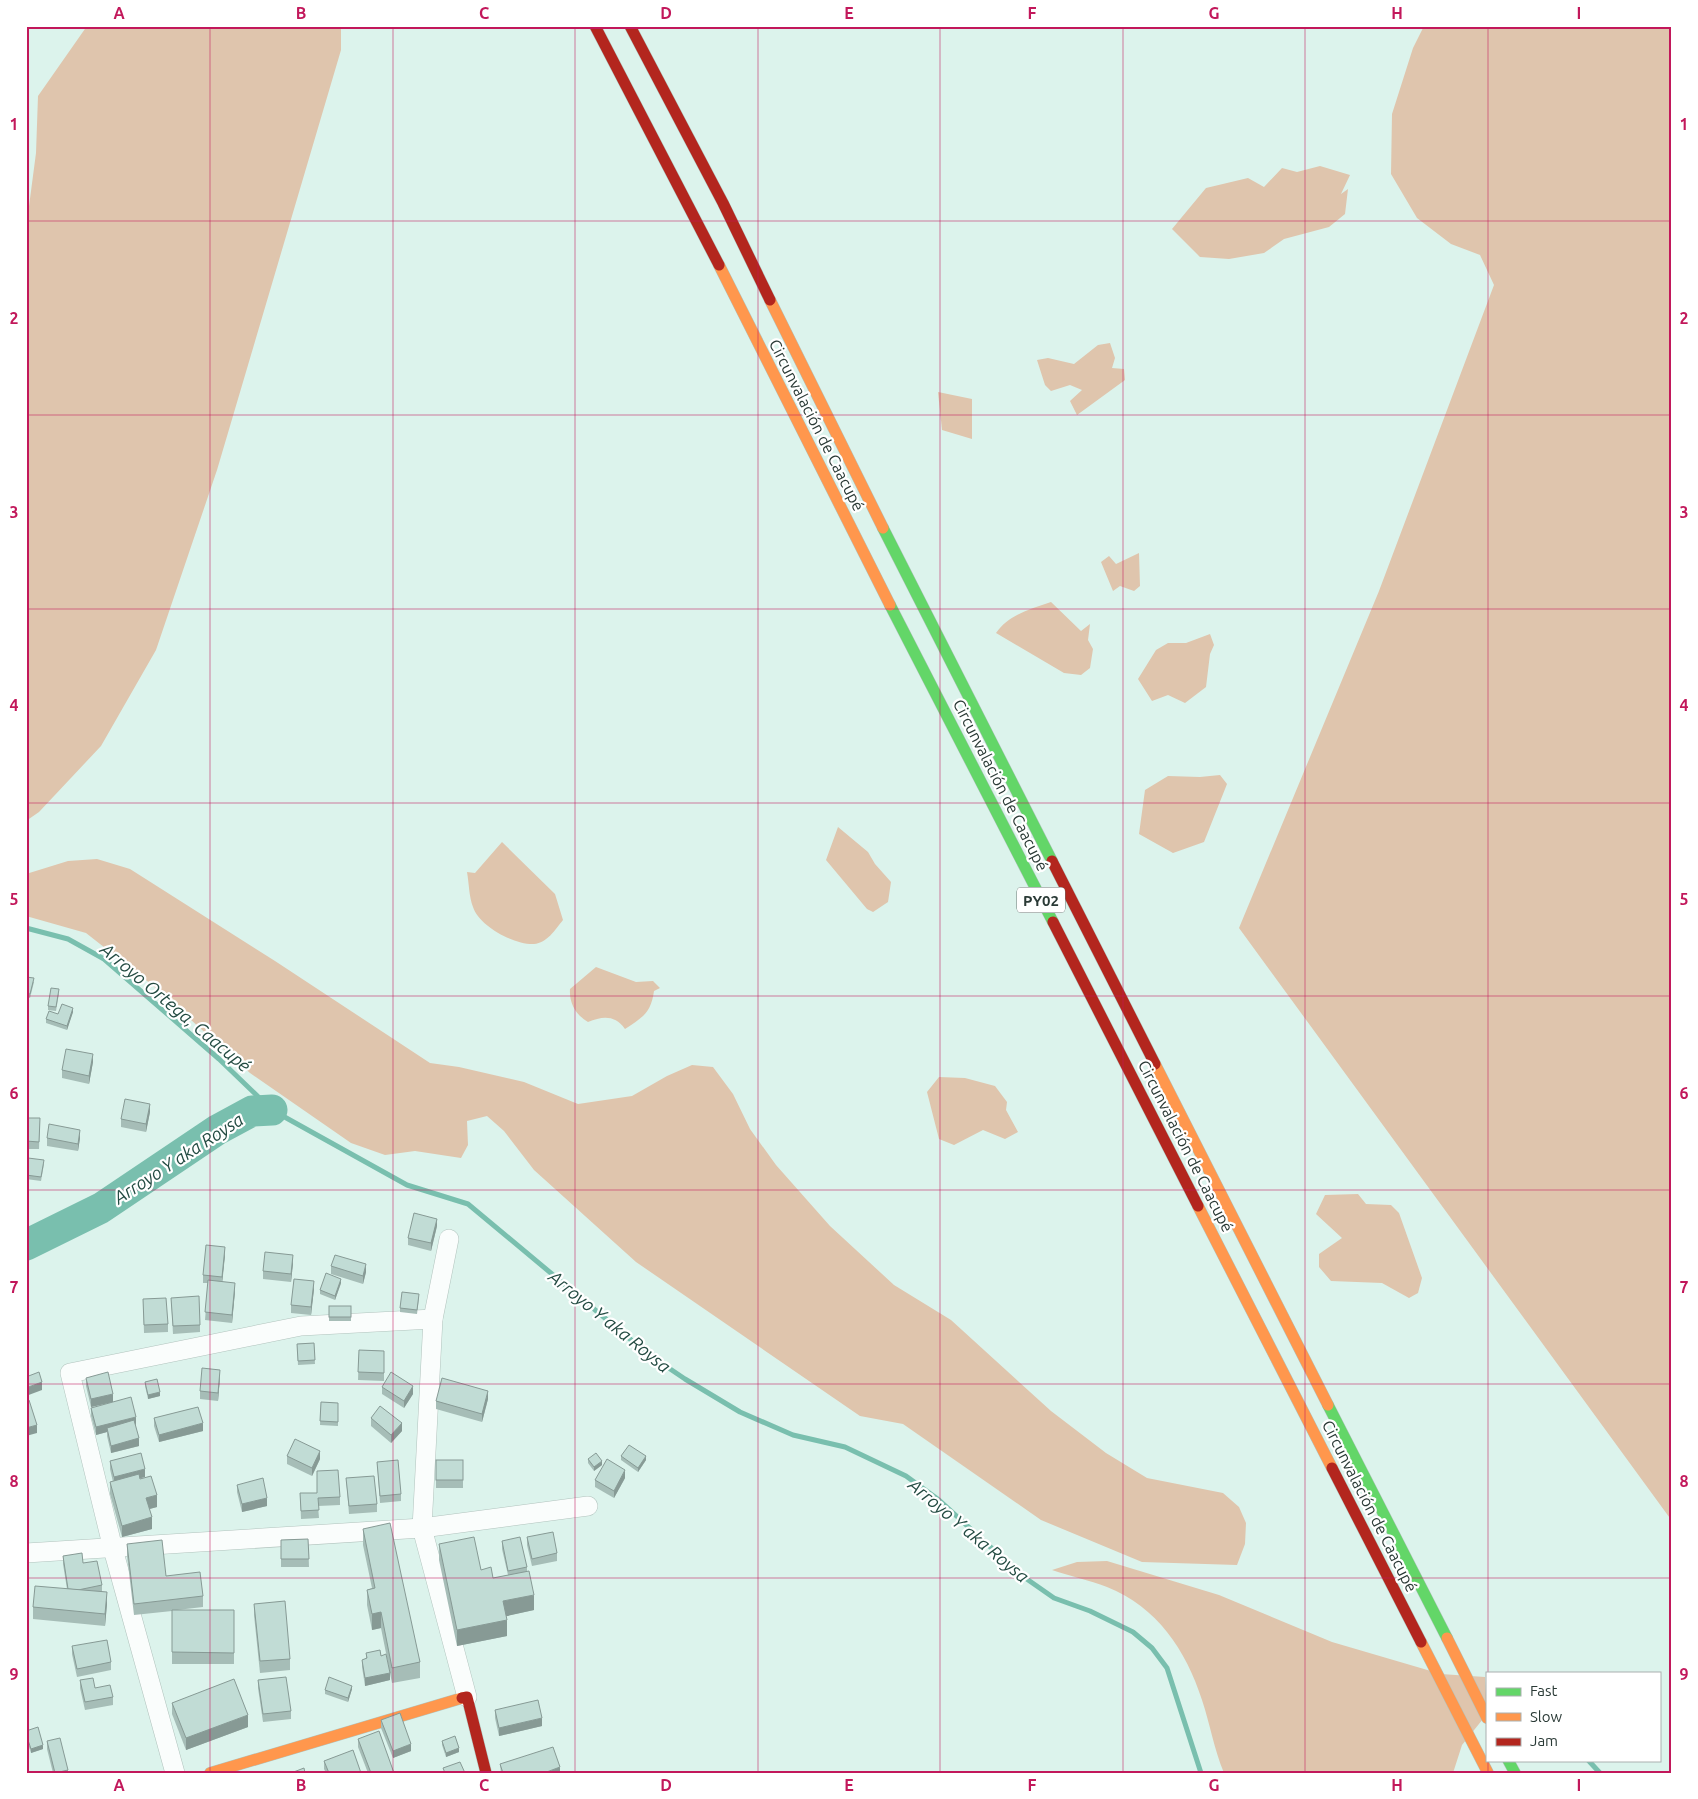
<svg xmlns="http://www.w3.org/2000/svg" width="1698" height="1799" viewBox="0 0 1698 1799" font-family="Ubuntu,sans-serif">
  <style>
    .forest { fill: #dfc5ad }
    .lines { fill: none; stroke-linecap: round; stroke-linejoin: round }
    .stream { stroke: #79bfae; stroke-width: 5 }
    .river { stroke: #79bfae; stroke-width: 31 }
    .street-casing { stroke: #b1c3bd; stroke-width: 20 }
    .fast-casing { stroke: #b1c3bd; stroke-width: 12 }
    .slow-casing { stroke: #b1c3bd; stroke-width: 12 }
    .jam-casing { stroke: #b1c3bd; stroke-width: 12 }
    .street { stroke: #fafdfc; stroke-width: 19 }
    .fast { stroke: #63d668; stroke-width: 11 }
    .slow { stroke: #ff974d; stroke-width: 11 }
    .jam { stroke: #b3261e; stroke-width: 11 }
    .wall { fill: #a6bdb7 }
    .shaded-wall { fill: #879a95 }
    .building { fill: #c1dcd5; stroke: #879a95 }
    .grid { fill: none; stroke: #c2185b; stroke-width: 1; stroke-opacity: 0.55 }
    .labels { text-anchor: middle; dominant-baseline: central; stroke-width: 4.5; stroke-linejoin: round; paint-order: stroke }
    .shield { fill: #fff; stroke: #6a7572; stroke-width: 1 }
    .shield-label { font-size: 15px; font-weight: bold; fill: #2a3a36 }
    .street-label { font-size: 16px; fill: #2a3a36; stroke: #fff }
    .water-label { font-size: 18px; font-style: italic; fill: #234b42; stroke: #fff }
    .neatline { fill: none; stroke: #c2185b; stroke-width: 2 }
    .grid-label { font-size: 16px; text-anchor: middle; font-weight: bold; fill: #c2185b }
  </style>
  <rect width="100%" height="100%" fill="#dcf3ec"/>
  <g class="forest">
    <path d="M87 26H341V50L217 470 156 650 101 746 39 812 26 821V229L36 153 38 96Z"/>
    <path d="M1424 26H1672V1521L1239 928 1379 591 1494 285 1480 255 1451 244 1417 218 1391 174 1392 114 1413 48Z"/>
    <path d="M1320 166 1350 175 1341 194 1348 189 1345 214 1329 227 1284 239 1264 253 1229 259 1200 257 1172 229 1206 188 1248 178 1264 187 1282 168 1297 172Z"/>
    <path d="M1110 343 1115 358 1112 368 1124 369 1125 380 1077 415 1070 401 1082 390 1070 385 1051 391 1045 385 1037 360 1048 358 1074 364 1098 345Z"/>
    <path d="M938 392 972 399V439L942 430Z"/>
    <path d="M1139 553 1140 586 1134 591 1120 586 1113 591 1101 562 1109 556 1116 564Z"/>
    <path d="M1051 602 1081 631 1090 624 1088 640 1093 649 1090 668 1081 675 1064 673 996 633C1009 614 1031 609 1051 602Z"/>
    <path d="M1210 634 1214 645 1210 654 1206 687 1185 703 1168 695 1152 701 1138 679 1156 650 1168 643H1186Z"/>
    <path d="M1220 775 1227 784 1204 842 1173 853 1139 834 1145 790 1168 776 1200 777Z"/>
    <path d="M838 827 868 852 875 864 891 882 888 902 873 912 867 909 826 860Z"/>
    <path d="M502 842 555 894 563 920C555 930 547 943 534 944 514 945 479 926 473 907 469 897 469 883 467 872L475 873Z"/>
    <path d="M97 859 130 869 275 961 430 1063 459 1067 524 1082 578 1104 632 1096 667 1076 692 1065 713 1067 733 1094 750 1129 776 1165 830 1226 894 1285 951 1320 1051 1411 1106 1453 1147 1478 1223 1493 1239 1507 1246 1523 1245 1544 1237 1565 1142 1562 1041 1520 903 1424 860 1416 636 1262 534 1170 504 1131 487 1116 467 1121 468 1145 461 1158 415 1151 385 1155 351 1143 250 1073 151 984 86 933 26 916V874L68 861Z"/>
    <path d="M596 967 636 982 653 981 660 988 654 991C651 1013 643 1017 625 1029 615 1015 603 1016 588 1022 576 1015 569 1003 570 989Z"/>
    <path d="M939 1077 965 1078 995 1086 1007 1102 1006 1110 1018 1132 1005 1139 983 1130 954 1145 939 1139 927 1092Z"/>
    <path d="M1358 1194 1366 1204 1391 1205 1399 1213 1422 1278 1418 1293 1409 1298 1382 1283 1331 1281 1319 1267V1254L1342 1238 1316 1214 1325 1195Z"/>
    <path d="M1107 1561 1219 1595 1332 1642 1441 1674 1485 1677 1487 1714 1462 1745 1453 1773H1224C1214 1749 1210 1724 1202 1700 1186 1650 1157 1607 1107 1587 1089 1580 1070 1576 1052 1570L1077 1562Z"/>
  </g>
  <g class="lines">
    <g class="stream">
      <path d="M26 928 68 939 104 959 219 1059 272 1110 407 1185 468 1204 648 1354 685 1379 740 1412 793 1435 845 1447 906 1476 939 1500 1021 1575 1054 1598 1090 1611 1133 1632 1152 1648 1167 1668 1201 1773"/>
      <path d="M1588 1760 1600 1773"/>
    </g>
    <path class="river" d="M26 1245 101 1208 217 1130 252 1111 272 1110"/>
    <g class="street-casing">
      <g id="street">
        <path d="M449 1239 433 1319 422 1528 467 1697"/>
        <path d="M26 1553 422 1528 588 1506"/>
        <path d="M175 1773 113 1549 70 1373 301 1326 433 1319"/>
      </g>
    </g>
    <g class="fast-casing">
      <g id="fast">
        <path d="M883 528 1052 861"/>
        <path d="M890 605 1053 922"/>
        <path d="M1328 1405 1447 1638"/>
        <path d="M1508 1760 1515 1773"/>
      </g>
    </g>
    <g class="slow-casing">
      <g id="slow">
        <path d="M719 265 890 605"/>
        <path d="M770 300 883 528"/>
        <path d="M1155 1064 1328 1405"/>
        <path d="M1198 1206 1332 1468"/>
        <path d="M1447 1638 1487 1718"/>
        <path d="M1421 1642 1488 1773"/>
        <path d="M210 1773 462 1698"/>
      </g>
    </g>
    <g class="jam-casing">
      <g id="jam">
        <path d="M595 26 719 265"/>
        <path d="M630 26 723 203 770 300"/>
        <path d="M1052 861 1155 1064"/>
        <path d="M1053 922 1198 1206"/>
        <path d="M1332 1468 1421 1642"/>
        <path d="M462 1698 467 1697 486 1773"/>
      </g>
    </g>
    <use href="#street" class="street"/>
    <use href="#fast" class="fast"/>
    <use href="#slow" class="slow"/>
    <use href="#jam" class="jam"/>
  </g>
  <g class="wall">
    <path d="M26 977 34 982 30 998 26 997Z"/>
    <path d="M59 993 56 1011 48 1010V1006Z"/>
    <path d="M73 1012 67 1030 46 1023V1019L58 1014Z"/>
    <path d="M93 1062 89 1084 62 1078V1070Z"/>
    <path d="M150 1112 146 1132 121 1127V1119Z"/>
    <path d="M26 1118H40L39 1149H26Z"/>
    <path d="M47 1138H80L78 1151 47 1146Z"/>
    <path d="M44 1164 41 1181 26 1179V1168Z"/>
    <path d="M437 1226 431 1251 408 1245V1238Z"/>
    <path d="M225 1255 222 1281 235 1291 232 1323 205 1320 208 1283H203V1275Z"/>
    <path d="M293 1263 291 1282 263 1279V1271Z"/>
    <path d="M331 1266 366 1272 363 1284 331 1274Z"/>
    <path d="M341 1283 335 1300 320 1294V1290Z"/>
    <path d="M314 1289 311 1315 291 1313V1305Z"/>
    <path d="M171 1298 200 1325V1332L173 1334Z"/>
    <path d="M419 1298 417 1314 400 1312V1308Z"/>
    <path d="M143 1299 168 1324V1332L144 1333Z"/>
    <rect x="329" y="1306" width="22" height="15"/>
    <path d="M314 1343 315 1364 298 1365 297 1344Z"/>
    <path d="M359 1350 384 1351V1381L358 1380Z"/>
    <path d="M220 1377 218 1401 200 1399V1391Z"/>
    <path d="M86 1378 113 1402 91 1407 86 1386Z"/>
    <path d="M145 1382 160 1396 148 1399 145 1386Z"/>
    <path d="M382 1387 413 1394 404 1408 382 1394Z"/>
    <path d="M488 1399 482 1422 436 1409V1401Z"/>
    <path d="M321 1402 338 1403V1426L320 1425Z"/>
    <path d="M91 1408 136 1425H135L139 1446 111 1453 107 1436V1432L96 1435 91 1416Z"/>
    <path d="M154 1418 203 1431 159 1442 154 1426Z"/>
    <path d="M371 1418 402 1431 391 1443 371 1426Z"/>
    <path d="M287 1456 320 1459 312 1476 287 1464Z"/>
    <path d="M621 1456 646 1460 638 1472 621 1460Z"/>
    <path d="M588 1459 602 1465 594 1471 588 1463Z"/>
    <rect x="436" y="1460" width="27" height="28"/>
    <path d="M110 1461 145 1477 140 1478 157 1507 149 1509 152 1529 122 1537 110 1494V1482H113L110 1469Z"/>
    <path d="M377 1462 401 1494V1501L380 1503Z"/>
    <path d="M346 1478 377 1504V1512L349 1514Z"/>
    <path d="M625 1478 614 1498 595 1487V1480Z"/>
    <path d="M237 1485 267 1506 242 1512 237 1492Z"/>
    <path d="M300 1493 340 1497V1505L318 1506 319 1518 301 1519Z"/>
    <path d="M363 1529 420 1662V1678L392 1683 381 1628 372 1630 367 1605V1590L372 1588 363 1545Z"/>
    <path d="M527 1537 557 1553V1561L532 1566 527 1545Z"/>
    <path d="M308 1539 309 1567H281V1540Z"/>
    <path d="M502 1541 527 1567V1571L534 1610 506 1616 507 1636 457 1646 439 1560V1544L493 1578 508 1575 502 1549Z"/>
    <path d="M127 1544 166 1576 203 1596V1607L177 1610H234V1664H172V1611L134 1615 127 1556Z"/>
    <path d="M63 1556 83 1563 102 1585V1592L107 1604 105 1626 33 1619V1607L67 1589 63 1564Z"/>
    <path d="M254 1604 290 1659V1670L260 1673 254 1615Z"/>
    <path d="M72 1646 111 1662V1670L77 1677 72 1654Z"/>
    <path d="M366 1653 381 1656 390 1680 365 1686 362 1667V1660L366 1659Z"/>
    <path d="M80 1680 113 1697V1705L85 1710 80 1688Z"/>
    <path d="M258 1680 291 1711V1719L263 1722 258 1688Z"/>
    <path d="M352 1689 348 1702 325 1694V1690Z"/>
    <path d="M172 1703 248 1727 186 1750 172 1714Z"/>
    <path d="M495 1710 542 1726 499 1736 495 1718Z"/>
    <path d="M381 1720 411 1751 393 1758 381 1728Z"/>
    <path d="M26 1731 43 1749 31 1753 26 1738Z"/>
    <path d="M358 1739 394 1773H368L358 1747Z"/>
    <path d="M47 1741 68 1773H53L47 1749Z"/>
    <path d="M442 1741 459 1752 446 1757 442 1745Z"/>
    <path d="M324 1761 361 1773H326L324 1769Z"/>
    <path d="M500 1764 560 1773H501Z"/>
  </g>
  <g class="shaded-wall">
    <path d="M73 1008V1012L67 1030V1026Z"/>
    <path d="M93 1054V1062L89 1084V1076Z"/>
    <path d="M150 1104V1112L146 1132V1124Z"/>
    <path d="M80 1130V1138L78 1151V1144Z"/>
    <path d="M437 1219V1226L431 1251V1243Z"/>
    <path d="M225 1247V1255L222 1285V1277Z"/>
    <path d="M293 1255V1263L291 1282V1274Z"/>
    <path d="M366 1264V1272L363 1284V1276Z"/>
    <path d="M341 1279V1283L335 1300V1296Z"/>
    <path d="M314 1281V1289L311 1315V1307Z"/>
    <path d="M235 1283V1291L232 1323V1315Z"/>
    <path d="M220 1370V1377L218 1401V1393Z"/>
    <path d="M42 1382V1390L26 1396V1388Z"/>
    <path d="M413 1386V1394L404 1408V1401Z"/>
    <path d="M488 1391V1399L482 1422V1414Z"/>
    <path d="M160 1392V1396L148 1399V1395Z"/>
    <path d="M113 1394V1402L91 1407V1399Z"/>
    <path d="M136 1417V1425L108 1432 107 1428V1432L96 1435V1427Z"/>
    <path d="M203 1423V1431L159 1442V1435Z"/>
    <path d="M402 1423V1431L391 1443V1435Z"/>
    <path d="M37 1425V1433L26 1436V1428Z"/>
    <path d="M139 1438V1446L111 1453V1446Z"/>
    <path d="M320 1451V1459L312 1476V1468Z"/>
    <path d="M646 1456V1460L638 1472V1468Z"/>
    <path d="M602 1461V1465L594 1471V1467Z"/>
    <path d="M145 1469V1477L114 1485V1477Z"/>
    <path d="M625 1470V1478L614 1498V1491Z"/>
    <path d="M157 1495V1507L146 1510V1498Z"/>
    <path d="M267 1498V1506L242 1512V1504Z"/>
    <path d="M152 1517V1529L122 1537V1526Z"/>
    <path d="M107 1592V1604L105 1626V1614Z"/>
    <path d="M534 1595V1610L503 1617V1601Z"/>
    <path d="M381 1612V1628L372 1630V1614Z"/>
    <path d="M507 1620V1636L457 1646V1630Z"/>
    <path d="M390 1673V1680L365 1686V1678Z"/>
    <path d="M352 1686V1689L348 1702V1698Z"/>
    <path d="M248 1715V1727L186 1750V1738Z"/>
    <path d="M542 1718V1726L499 1736V1728Z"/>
    <path d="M411 1744V1751L393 1758V1751Z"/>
    <path d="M43 1745V1749L31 1753V1749Z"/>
    <path d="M459 1748V1752L446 1757V1753Z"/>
    <path d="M560 1767V1773H544Z"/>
    <path d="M68 1770V1773H55Z"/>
  </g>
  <g class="building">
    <path d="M26 977 34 978 30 994H26Z"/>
    <path d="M51 988 59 989 56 1007 48 1006Z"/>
    <path d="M62 1004 73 1008 67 1026 46 1019 49 1011 58 1014Z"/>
    <path d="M66 1049 93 1054 89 1076 62 1070Z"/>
    <path d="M125 1099 150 1104 146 1124 121 1119Z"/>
    <path d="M26 1118H40L39 1142 26 1141Z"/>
    <path d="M49 1124 80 1130 78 1144 47 1138Z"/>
    <path d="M28 1158 44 1160 41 1177 26 1175Z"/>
    <path d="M414 1213 437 1219 431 1243 408 1238Z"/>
    <path d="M206 1245 225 1247 222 1277 203 1275Z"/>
    <path d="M265 1252 293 1255 291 1274 263 1271Z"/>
    <path d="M335 1255 366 1264 363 1276 331 1266Z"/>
    <path d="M326 1273 341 1279 335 1296 320 1290Z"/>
    <path d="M294 1279 314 1281 311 1307 291 1305Z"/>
    <path d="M208 1280 235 1283 232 1315 205 1312Z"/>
    <path d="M402 1292 419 1294 417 1310 400 1308Z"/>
    <path d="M199 1296 200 1325 173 1326 171 1298Z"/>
    <path d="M166 1298 168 1324 144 1325 143 1299Z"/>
    <rect x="329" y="1306" width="22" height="11"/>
    <path d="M314 1343 315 1360 298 1361 297 1344Z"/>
    <path d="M359 1350 384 1351V1373L358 1372Z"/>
    <path d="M202 1368 220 1370 218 1393 200 1391Z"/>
    <path d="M39 1372 42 1382 26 1388V1377Z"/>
    <path d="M108 1372 113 1394 91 1399 86 1378Z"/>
    <path d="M391 1372 413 1386 404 1401 382 1387Z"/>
    <path d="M442 1378 488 1391 482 1414 436 1401Z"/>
    <path d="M157 1379 160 1392 148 1395 145 1382Z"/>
    <path d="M131 1397 136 1417 96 1427 91 1408Z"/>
    <path d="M29 1400 37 1425 26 1428V1401Z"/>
    <path d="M321 1402 338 1403V1422L320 1421Z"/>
    <path d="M380 1406 402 1423 391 1435 371 1418Z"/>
    <path d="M198 1407 203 1423 159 1435 154 1418Z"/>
    <path d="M134 1420 139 1438 111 1446 107 1428Z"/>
    <path d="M295 1439 320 1451 312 1468 287 1456Z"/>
    <path d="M629 1445 646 1456 638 1468 621 1456Z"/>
    <path d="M141 1453 145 1469 114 1477 110 1461Z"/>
    <path d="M596 1453 602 1461 594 1467 588 1459Z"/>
    <path d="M607 1459 625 1470 614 1491 595 1480Z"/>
    <path d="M398 1460 401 1494 380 1496 377 1462Z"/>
    <rect x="436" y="1460" width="27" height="20"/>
    <path d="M338 1470 340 1497 318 1498 319 1510 301 1511 300 1493H317V1471Z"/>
    <path d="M139 1474 140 1479 151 1476 157 1495 146 1498 152 1517 122 1526 110 1482Z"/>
    <path d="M374 1476 377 1504 349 1506 346 1478Z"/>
    <path d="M263 1478 267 1498 242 1504 237 1485Z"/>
    <path d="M390 1523 420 1662 392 1668 381 1612 372 1614 367 1590 375 1588 363 1529Z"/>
    <path d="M553 1532 557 1553 532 1559 527 1537Z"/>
    <path d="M474 1537 481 1570 491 1567 493 1578 529 1571 534 1595 503 1601 507 1620 457 1630 439 1544Z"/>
    <path d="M520 1537 527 1567 508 1571 502 1541Z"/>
    <path d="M308 1539 309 1559H281V1540Z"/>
    <path d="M162 1540 166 1576 200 1572 203 1596 134 1604 127 1544Z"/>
    <path d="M82 1553 83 1563 97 1561 102 1585 78 1590 68 1589 63 1556Z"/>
    <path d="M35 1586 107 1592 105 1614 33 1607Z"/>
    <path d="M285 1601 290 1659 260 1661 254 1604Z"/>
    <path d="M172 1610H234V1653L172 1652Z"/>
    <path d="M107 1640 111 1662 77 1669 72 1646Z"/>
    <path d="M380 1650 381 1656 386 1654 390 1673 365 1678 362 1660 367 1658 366 1653Z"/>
    <path d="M286 1677 291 1711 263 1714 258 1680Z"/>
    <path d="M329 1677 352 1686 348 1698 325 1690Z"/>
    <path d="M93 1678 95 1688 110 1685 113 1697 85 1702 80 1680Z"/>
    <path d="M234 1679 248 1715 186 1738 172 1703Z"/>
    <path d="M538 1700 542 1718 499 1728 495 1710Z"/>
    <path d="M400 1713 411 1744 393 1751 381 1720Z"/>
    <path d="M38 1727 43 1745 31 1749 26 1734V1731Z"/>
    <path d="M379 1731 394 1773H371L358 1739Z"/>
    <path d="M455 1736 459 1748 446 1753 442 1741Z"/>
    <path d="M60 1738 68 1770 55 1773 47 1741Z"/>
    <path d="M553 1747 560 1767 544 1773H503L500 1764Z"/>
    <path d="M353 1750 361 1773H329L324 1761Z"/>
    <path d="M460 1762 465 1773H445L443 1768Z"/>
    <path d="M304 1768 305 1773H291Z"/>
  </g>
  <path class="grid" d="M210 26V1773M393 26V1773M575 26V1773M758 26V1773M940 26V1773M1123 26V1773M1305 26V1773M1488 26V1673M26 221H1672M26 415H1672M26 609H1672M26 803H1672M26 996H1672M26 1190H1672M26 1384H1672M26 1578H1672M1488 1760V1773"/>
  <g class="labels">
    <rect class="shield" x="1017" y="887.5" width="48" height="25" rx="4"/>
    <g class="shield-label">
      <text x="1041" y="900">PY02</text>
    </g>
    <g class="street-label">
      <text transform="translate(817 425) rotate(63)">Circunvalación de Caacupé</text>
      <text transform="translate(1001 785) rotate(63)">Circunvalación de Caacupé</text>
      <text transform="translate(1186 1146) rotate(63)">Circunvalación de Caacupé</text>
      <text transform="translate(1370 1506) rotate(63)">Circunvalación de Caacupé</text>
    </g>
    <g class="water-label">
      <text transform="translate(176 1007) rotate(40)">Arroyo Ortega, Caacupé</text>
      <text transform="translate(178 1158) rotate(-33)">Arroyo Y aka Roysa</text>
      <text transform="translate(610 1321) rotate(39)">Arroyo Y aka Roysa</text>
      <text transform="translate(969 1530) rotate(40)">Arroyo Y aka Roysa</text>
    </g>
  </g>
  <rect width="1698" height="1799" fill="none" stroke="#ffffff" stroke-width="55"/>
  <rect x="1486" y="1672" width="175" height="90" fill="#ffffff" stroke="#aab0af"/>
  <rect x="1496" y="1688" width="25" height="8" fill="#63d668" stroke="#aab0af"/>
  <text x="1530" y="1696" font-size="15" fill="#2a3a36">Fast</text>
  <rect x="1496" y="1713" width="25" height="8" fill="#ff974d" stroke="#aab0af"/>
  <text x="1530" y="1722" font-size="15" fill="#2a3a36">Slow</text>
  <rect x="1496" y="1738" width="25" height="8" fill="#b3261e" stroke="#aab0af"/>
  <text x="1530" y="1746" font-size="15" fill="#2a3a36">Jam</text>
  <rect x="28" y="28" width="1642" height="1744" class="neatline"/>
  <g class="grid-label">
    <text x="119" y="19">A</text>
    <text x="301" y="19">B</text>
    <text x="484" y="19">C</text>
    <text x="666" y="19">D</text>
    <text x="849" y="19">E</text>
    <text x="1032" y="19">F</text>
    <text x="1214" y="19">G</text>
    <text x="1397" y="19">H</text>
    <text x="1579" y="19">I</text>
    <text x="14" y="130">1</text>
    <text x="1684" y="130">1</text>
    <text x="14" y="324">2</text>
    <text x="1684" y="324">2</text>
    <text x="14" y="518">3</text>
    <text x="1684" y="518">3</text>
    <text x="14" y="711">4</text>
    <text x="1684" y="711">4</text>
    <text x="14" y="905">5</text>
    <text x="1684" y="905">5</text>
    <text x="14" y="1099">6</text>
    <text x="1684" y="1099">6</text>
    <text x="14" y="1293">7</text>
    <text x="1684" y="1293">7</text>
    <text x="14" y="1487">8</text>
    <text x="1684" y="1487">8</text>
    <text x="14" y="1680">9</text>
    <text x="1684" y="1680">9</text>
    <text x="119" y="1791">A</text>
    <text x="301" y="1791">B</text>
    <text x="484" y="1791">C</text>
    <text x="666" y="1791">D</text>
    <text x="849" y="1791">E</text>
    <text x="1032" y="1791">F</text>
    <text x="1214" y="1791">G</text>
    <text x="1397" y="1791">H</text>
    <text x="1579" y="1791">I</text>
  </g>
</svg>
